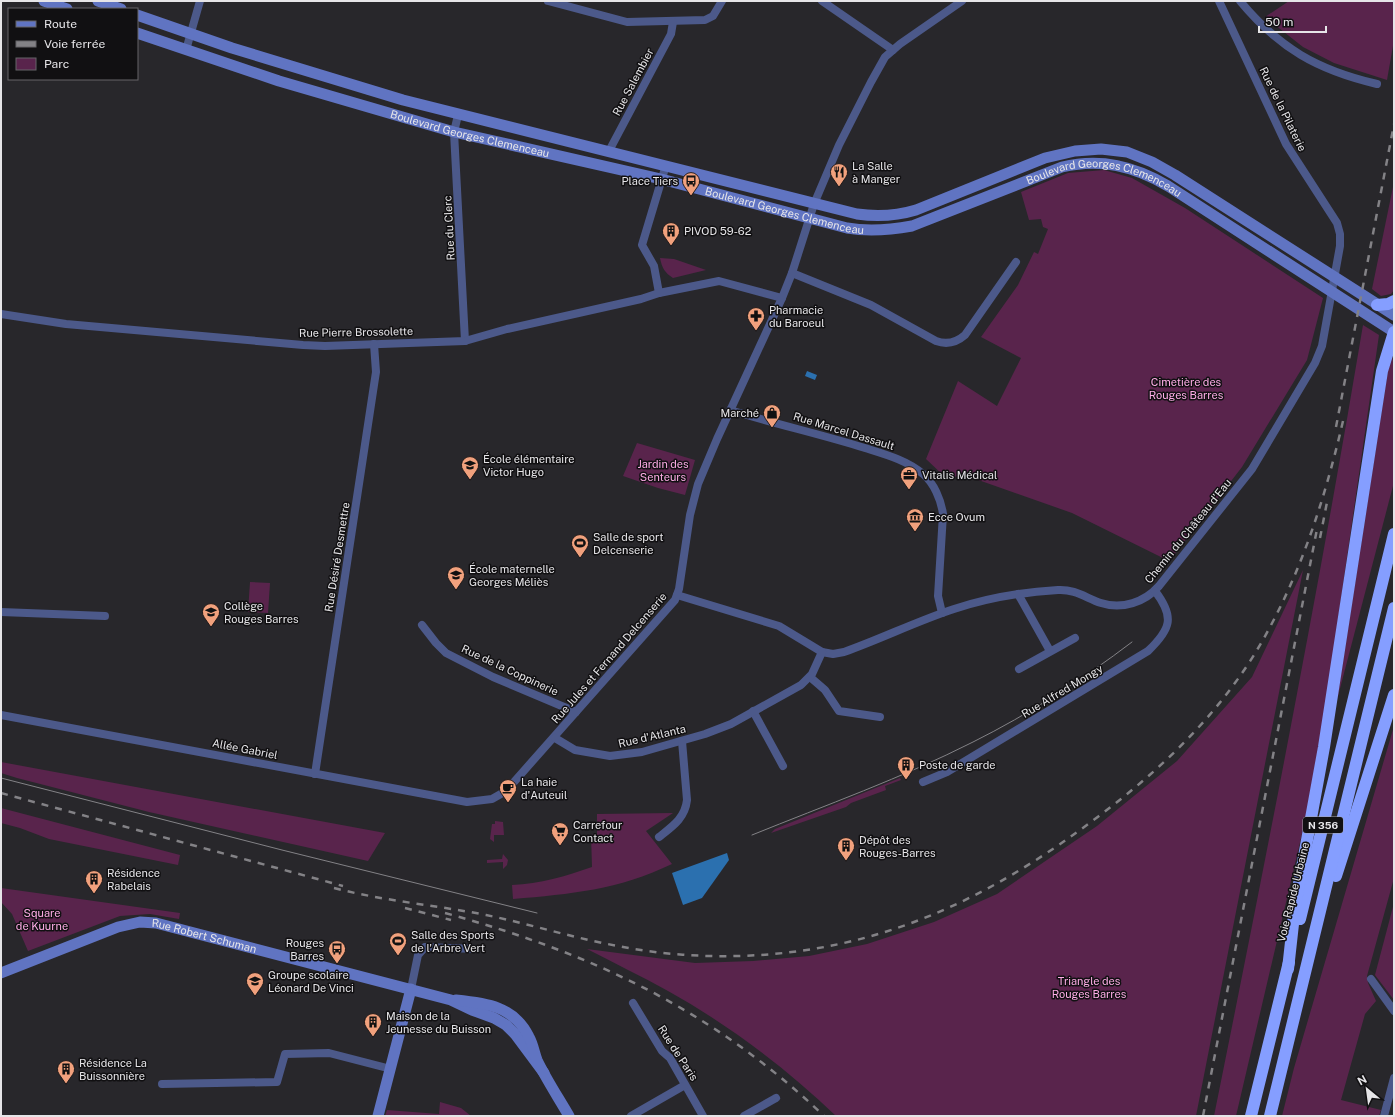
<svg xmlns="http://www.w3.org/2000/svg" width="1395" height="1117" viewBox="0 0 1395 1117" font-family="'Public Sans',sans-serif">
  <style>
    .green { fill: #59244c }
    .water { fill: #2b70af }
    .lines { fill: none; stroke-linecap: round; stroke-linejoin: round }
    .street { stroke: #4c598a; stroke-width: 8 }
    .secondary { stroke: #6074c2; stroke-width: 11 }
    .highway { stroke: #859eff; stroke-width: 12 }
    .tram { stroke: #838286; stroke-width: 1 }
    .rail { stroke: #838286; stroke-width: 2.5; stroke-dasharray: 7 7; stroke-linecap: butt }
    .labels { text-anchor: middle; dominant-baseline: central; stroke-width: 3; stroke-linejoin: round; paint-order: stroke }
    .shield { fill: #111012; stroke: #a6a5a8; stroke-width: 1 }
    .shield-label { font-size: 10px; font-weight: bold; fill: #e6e5e8 }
    .street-label { font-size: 11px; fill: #e6e5e8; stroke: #111012 }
    .poi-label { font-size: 11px; fill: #e6e5e8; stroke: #111012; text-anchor: start }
    .park-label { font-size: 11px; fill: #feace6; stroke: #111012 }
  </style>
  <rect width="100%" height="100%" fill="#28272b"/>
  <g class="green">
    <path d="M1289 1H1394V40L1387 80 1334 63 1303 47 1265 17Z"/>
    <path d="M1104 170 1132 178 1185 208 1323 298 1307 360 1242 467 1169 561 1072 513 967 476 945 477 926 459 958 381 997 406 1021 358 981 337 1018 285 1034 252 1038 254 1048 229 1043 227 1041 219 1029 220 1021 192 1068 173Z"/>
    <path d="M1394 182V290L1391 294 1381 296 1372 289Z"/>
    <path d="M660 258 674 259 706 270 673 278C665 273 662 268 660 258Z"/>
    <path d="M1363 325 1379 335 1325 710 1305 821 1236 1116H1214C1267 853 1319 589 1363 325Z"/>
    <path d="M1394 355V482L1337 700 1388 370Z"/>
    <path d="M637 443 695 460 685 495 658 488 623 476Z"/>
    <path d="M1303 570 1196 1116H836C786 1068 729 1025 668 991 641 976 614 963 587 949L695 963 753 961 809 956 867 944 934 922 997 894 1097 826 1177 761 1252 677Z"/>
    <path d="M250 582 270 583 268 613 248 612Z"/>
    <path d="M1394 726V878L1367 976 1368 983 1376 1001 1365 1014 1341 1100 1381 1110 1379 1116H1282L1294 1068Z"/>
    <path d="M1 762 385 833 368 861 149 812 17 778 1 773Z"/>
    <path d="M900 778 901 780 885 786 886 790 851 803 846 807 771 833 775 829Z"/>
    <path d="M1 808 180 855 178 865 49 839 20 828 1 823Z"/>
    <path d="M673 813 646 831 672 864C618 890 571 894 513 899L512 885C540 884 566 876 592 867L591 835 597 834V814Z"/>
    <path d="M495 821 503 822 504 835H494V842L490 839 492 824H495Z"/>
    <path d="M503 854 508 860 507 865 503 869V862L487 863V860L502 859Z"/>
    <path d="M1 888 180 913 179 919 150 914 120 916 28 951 12 914 1 902Z"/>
    <path d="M1394 903V1000L1375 975Z"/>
    <path d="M440 1102 461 1108 471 1116H385L387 1110 439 1114Z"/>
  </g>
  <g class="water">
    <path d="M807 371 817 375 815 380 805 376Z"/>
    <path d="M727 853 729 860 702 898 683 905 672 873Z"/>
  </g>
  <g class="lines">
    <g class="street">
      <path d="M548 1 627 22 705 20 713 16 722 1"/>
      <path d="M822 1 893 50"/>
      <path d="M1240 1C1279 48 1317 70 1377 84"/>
      <path d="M186 50 200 1"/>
      <path d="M458 115 454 132 465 341"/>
      <path d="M609 151 671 34 673 22"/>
      <path d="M792 273 871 305 936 341C947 345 957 342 965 335L1016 262"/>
      <path d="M659 293 654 266 642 245 666 165"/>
      <path d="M1 314 66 324 303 345 325 346 465 341 507 329 641 299 659 293 719 281 782 298"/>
      <path d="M730 410C775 424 820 434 865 448 884 454 907 460 923 474 934 483 941 500 943 514L938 596 942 613"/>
      <path d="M1018 594 1050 651"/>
      <path d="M677 595 779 626 822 652 833 654 844 652C881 639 917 621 954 609 987 598 1024 592 1058 590 1075 589 1086 598 1101 603 1122 610 1145 602 1159 586L1252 469 1315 363 1322 346 1340 246V234L1337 223 1286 144 1219 1"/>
      <path d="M1 612 105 616"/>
      <path d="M422 625 436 643 446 653 493 677 576 712"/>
      <path d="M1019 669 1075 638"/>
      <path d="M810 677 825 690 839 711 880 717"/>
      <path d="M753 711 783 766"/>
      <path d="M1 715 467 802 492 799 506 791 675 600 679 589 690 515 698 484 717 439 782 298 792 273 814 204 839 145 871 82 885 57 900 44 962 1"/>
      <path d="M555 738 575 750 610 756 642 752 705 734 731 724 801 685 812 674 822 652"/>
      <path d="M315 774 374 385 376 372 374 344"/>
      <path d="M923 782 947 772 1148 651C1171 629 1175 617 1155 591"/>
      <path d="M659 837C673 826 685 818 687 800L682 741"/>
      <path d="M1371 979 1394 1011"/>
      <path d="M411 989 418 955 425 947 476 949"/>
      <path d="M633 1003 662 1051 670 1058 703 1116"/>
      <path d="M162 1084 277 1082 285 1054 329 1053 391 1069"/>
      <path d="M631 1116 685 1085"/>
      <path d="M744 1116 776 1098"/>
      <path d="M1384 1116 1394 1078"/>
    </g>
    <g class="secondary">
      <path d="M44 1 67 9"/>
      <path d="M98 1 121 9"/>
      <path d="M137 15 232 48 403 100 857 214C878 217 896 216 916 210L1045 158 1075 151 1101 149 1127 152 1152 162 1175 175 1394 315"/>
      <path id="s1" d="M137 33 279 81 454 132 661 179 847 228C870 232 890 230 912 226L1062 167C1101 158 1134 166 1168 186L1394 332"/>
      <path id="s2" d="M1 973 118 927 140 922 156 923 451 1000 472 1010 494 1018 506 1025 515 1034 544 1073"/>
      <path d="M456 1000C486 1003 514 1006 529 1037 533 1044 534 1052 537 1060 546 1079 558 1097 569 1116"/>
      <path d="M378 1116 411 989"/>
    </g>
    <g class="highway">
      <path d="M1377 305 1388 304 1394 301"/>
      <path d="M1336 876 1394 695"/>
      <path d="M1300 919 1394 534"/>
      <path d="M1288 969 1295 906 1324 747 1382 371 1394 332"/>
      <path d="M1251 1116 1289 962"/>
      <path d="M1270 1116 1394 608"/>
    </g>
    <g class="tram">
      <path d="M1 778 282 850 537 913"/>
      <path d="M752 835C826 805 902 778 973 742 1029 714 1082 680 1132 642"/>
    </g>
    <g class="rail">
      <path d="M1336 427 1394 124"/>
      <path d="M1320 538 1328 497"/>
      <path d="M1 793 343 886"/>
      <path d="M334 888C384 901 435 905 486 915 530 924 573 938 618 946 657 954 699 957 739 956 879 952 989 899 1099 816 1160 770 1213 720 1254 655 1298 583 1324 503 1343 421"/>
      <path d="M405 908 451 920"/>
      <path d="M445 913C591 953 713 1010 824 1116"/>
      <path d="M1203 1116 1317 529"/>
    </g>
  </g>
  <defs>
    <g id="restaurant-pin" transform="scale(0.9)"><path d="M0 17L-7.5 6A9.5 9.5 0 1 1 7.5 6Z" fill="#f1a17d" stroke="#111012"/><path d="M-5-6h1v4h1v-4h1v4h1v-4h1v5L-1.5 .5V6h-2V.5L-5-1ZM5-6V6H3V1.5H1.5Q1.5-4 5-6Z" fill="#111"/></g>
    <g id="bus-pin" transform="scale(0.9)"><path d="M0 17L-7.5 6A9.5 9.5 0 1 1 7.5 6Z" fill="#f1a17d" stroke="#111012"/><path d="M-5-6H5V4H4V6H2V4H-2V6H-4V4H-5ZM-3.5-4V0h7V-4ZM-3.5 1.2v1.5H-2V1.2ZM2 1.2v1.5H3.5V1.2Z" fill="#111"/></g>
    <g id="building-pin" transform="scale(0.9)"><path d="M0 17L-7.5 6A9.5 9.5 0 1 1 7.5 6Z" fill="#f1a17d" stroke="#111012"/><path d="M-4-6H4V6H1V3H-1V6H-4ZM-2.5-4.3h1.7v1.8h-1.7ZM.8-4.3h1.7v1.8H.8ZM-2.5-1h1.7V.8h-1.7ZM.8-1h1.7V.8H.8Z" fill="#111"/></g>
    <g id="pharmacy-pin" transform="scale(0.9)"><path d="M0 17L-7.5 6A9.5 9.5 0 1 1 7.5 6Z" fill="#f1a17d" stroke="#111012"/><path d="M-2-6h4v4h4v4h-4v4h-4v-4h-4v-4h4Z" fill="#111"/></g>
    <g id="shop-pin" transform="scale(0.9)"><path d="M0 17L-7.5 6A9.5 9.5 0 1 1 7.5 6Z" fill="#f1a17d" stroke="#111012"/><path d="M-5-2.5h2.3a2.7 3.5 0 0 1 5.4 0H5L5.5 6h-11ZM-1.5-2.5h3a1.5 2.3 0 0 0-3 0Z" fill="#111"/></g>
    <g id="school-pin" transform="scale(0.9)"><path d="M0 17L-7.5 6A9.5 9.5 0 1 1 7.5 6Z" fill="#f1a17d" stroke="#111012"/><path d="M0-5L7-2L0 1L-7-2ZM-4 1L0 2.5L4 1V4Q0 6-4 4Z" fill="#111"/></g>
    <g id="office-pin" transform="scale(0.9)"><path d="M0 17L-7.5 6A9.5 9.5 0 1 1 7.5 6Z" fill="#f1a17d" stroke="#111012"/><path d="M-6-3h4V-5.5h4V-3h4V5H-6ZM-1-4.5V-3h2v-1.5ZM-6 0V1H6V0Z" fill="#111"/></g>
    <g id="museum-pin" transform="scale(0.9)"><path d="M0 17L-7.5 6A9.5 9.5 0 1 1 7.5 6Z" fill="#f1a17d" stroke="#111012"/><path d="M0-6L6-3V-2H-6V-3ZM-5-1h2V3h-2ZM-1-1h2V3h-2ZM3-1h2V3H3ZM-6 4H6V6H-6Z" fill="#111"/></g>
    <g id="stadium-pin" transform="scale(0.9)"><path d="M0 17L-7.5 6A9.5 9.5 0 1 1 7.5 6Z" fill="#f1a17d" stroke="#111012"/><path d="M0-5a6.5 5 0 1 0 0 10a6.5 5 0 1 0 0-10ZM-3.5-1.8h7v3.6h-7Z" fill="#111"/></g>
    <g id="cafe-pin" transform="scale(0.9)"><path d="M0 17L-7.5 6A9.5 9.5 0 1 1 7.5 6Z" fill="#f1a17d" stroke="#111012"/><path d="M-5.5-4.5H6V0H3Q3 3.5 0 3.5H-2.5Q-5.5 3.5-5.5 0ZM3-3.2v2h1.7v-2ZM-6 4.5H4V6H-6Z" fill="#111"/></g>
    <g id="supermarket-pin" transform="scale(0.9)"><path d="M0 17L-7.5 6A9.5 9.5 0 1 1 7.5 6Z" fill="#f1a17d" stroke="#111012"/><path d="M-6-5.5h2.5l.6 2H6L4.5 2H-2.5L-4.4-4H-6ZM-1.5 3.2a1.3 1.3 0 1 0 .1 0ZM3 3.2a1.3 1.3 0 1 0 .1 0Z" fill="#111"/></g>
  </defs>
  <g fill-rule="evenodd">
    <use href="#restaurant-pin" x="839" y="172"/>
    <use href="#bus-pin" x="691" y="181"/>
    <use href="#building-pin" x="671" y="231"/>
    <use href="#pharmacy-pin" x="756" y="316"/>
    <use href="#shop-pin" x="772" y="413"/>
    <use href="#school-pin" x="470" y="465"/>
    <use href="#office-pin" x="909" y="475"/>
    <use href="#museum-pin" x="915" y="517"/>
    <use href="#stadium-pin" x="580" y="543"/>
    <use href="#school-pin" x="456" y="575"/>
    <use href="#school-pin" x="211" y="612"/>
    <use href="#building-pin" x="906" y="765"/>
    <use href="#cafe-pin" x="508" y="788"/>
    <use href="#supermarket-pin" x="560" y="831"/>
    <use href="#building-pin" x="846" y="846"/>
    <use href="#building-pin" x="94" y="879"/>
    <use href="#stadium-pin" x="398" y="941"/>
    <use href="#bus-pin" x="337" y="949"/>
    <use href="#school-pin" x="255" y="981"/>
    <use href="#building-pin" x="373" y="1022"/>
    <use href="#building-pin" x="66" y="1069"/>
  </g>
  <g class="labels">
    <rect class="shield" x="1303" y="817" width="40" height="16" rx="3"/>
    <g class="shield-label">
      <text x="1323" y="825">N 356</text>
    </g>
    <g class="street-label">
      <text transform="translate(633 82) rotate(-62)">Rue Salembier</text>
      <text transform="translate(1283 109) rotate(64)">Rue de la Pilaterie</text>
      <text stroke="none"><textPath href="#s1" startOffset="348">Boulevard Georges Clemenceau</textPath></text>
      <text stroke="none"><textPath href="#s1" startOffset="1007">Boulevard Georges Clemenceau</textPath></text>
      <text stroke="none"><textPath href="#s1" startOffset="672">Boulevard Georges Clemenceau</textPath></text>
      <text transform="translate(449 228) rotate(-93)">Rue du Clerc</text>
      <text transform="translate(356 332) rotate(-1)">Rue Pierre Brossolette</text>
      <text transform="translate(844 431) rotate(17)">Rue Marcel Dassault</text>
      <text transform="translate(1188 531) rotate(-51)">Chemin du Château d'Eau</text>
      <text transform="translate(337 557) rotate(-81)">Rue Désiré Desmettre</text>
      <text transform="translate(609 658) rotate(-49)">Rue Jules et Fernand Delcenserie</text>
      <text transform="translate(510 670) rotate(25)">Rue de la Coppinerie</text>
      <text transform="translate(1062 691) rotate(-31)">Rue Alfred Mongy</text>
      <text transform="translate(652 736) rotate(-13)">Rue d'Atlanta</text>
      <text transform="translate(245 749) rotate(11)">Allée Gabriel</text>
      <text transform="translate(1293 892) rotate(-76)">Voie Rapide Urbaine</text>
      <text stroke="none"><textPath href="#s2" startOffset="214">Rue Robert Schuman</textPath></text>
      <text transform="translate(678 1053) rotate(57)">Rue de Paris</text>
    </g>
    <g class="poi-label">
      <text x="852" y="166">La Salle<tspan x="852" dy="13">à Manger</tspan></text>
      <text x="678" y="181" text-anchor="end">Place Tiers</text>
      <text x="684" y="231">PIVOD 59-62</text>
      <text x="769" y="310">Pharmacie<tspan x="769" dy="13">du Baroeul</tspan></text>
      <text x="759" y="413" text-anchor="end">Marché</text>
      <text x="483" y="459">École élémentaire<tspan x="483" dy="13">Victor Hugo</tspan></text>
      <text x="922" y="475">Vitalis Médical</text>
      <text x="928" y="517">Ecce Ovum</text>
      <text x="593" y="537">Salle de sport<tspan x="593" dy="13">Delcenserie</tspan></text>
      <text x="469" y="569">École maternelle<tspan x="469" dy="13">Georges Méliès</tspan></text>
      <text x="224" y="606">Collège<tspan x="224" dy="13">Rouges Barres</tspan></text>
      <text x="919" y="765">Poste de garde</text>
      <text x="521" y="782">La haie<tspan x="521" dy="13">d'Auteuil</tspan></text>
      <text x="573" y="825">Carrefour<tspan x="573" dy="13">Contact</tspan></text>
      <text x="859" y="840">Dépôt des<tspan x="859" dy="13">Rouges-Barres</tspan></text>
      <text x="107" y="873">Résidence<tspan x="107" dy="13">Rabelais</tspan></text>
      <text x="411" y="935">Salle des Sports<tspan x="411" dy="13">de l'Arbre Vert</tspan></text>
      <text x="324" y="943" text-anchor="end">Rouges<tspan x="324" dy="13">Barres</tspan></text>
      <text x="268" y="975">Groupe scolaire<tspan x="268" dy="13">Léonard De Vinci</tspan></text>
      <text x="386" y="1016">Maison de la<tspan x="386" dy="13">Jeunesse du Buisson</tspan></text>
      <text x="79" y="1063">Résidence La<tspan x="79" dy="13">Buissonnière</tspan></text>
    </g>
    <g class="park-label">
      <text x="1186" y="382">Cimetière des<tspan x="1186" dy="13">Rouges Barres</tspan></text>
      <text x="663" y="464">Jardin des<tspan x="663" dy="13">Senteurs</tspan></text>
      <text x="42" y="913">Square<tspan x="42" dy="13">de Kuurne</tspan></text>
      <text x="1089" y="981">Triangle des<tspan x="1089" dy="13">Rouges Barres</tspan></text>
    </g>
  </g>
  <rect width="1395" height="1117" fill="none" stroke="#e6e5e8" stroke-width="4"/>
  <rect x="8" y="8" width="130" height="72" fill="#111012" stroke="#666568"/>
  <rect x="16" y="21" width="20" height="6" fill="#6074c2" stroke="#666568"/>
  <text x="44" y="28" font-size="12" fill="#e6e5e8">Route</text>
  <rect x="16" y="41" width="20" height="6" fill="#838286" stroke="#666568"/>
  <text x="44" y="48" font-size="12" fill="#e6e5e8">Voie ferrée</text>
  <rect x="16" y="58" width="20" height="12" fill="#59244c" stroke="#666568"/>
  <text x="44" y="68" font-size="12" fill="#e6e5e8">Parc</text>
  <g transform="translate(1367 1089) rotate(331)" stroke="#111012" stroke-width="3" paint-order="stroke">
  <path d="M0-3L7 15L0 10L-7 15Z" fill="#e6e5e8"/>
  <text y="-6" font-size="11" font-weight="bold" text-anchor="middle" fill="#e6e5e8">N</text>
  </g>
  <path d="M1259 26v6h67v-6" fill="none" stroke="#e6e5e8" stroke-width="2"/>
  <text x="1265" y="26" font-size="12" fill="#e6e5e8" stroke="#111012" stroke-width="3" paint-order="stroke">50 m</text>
</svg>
